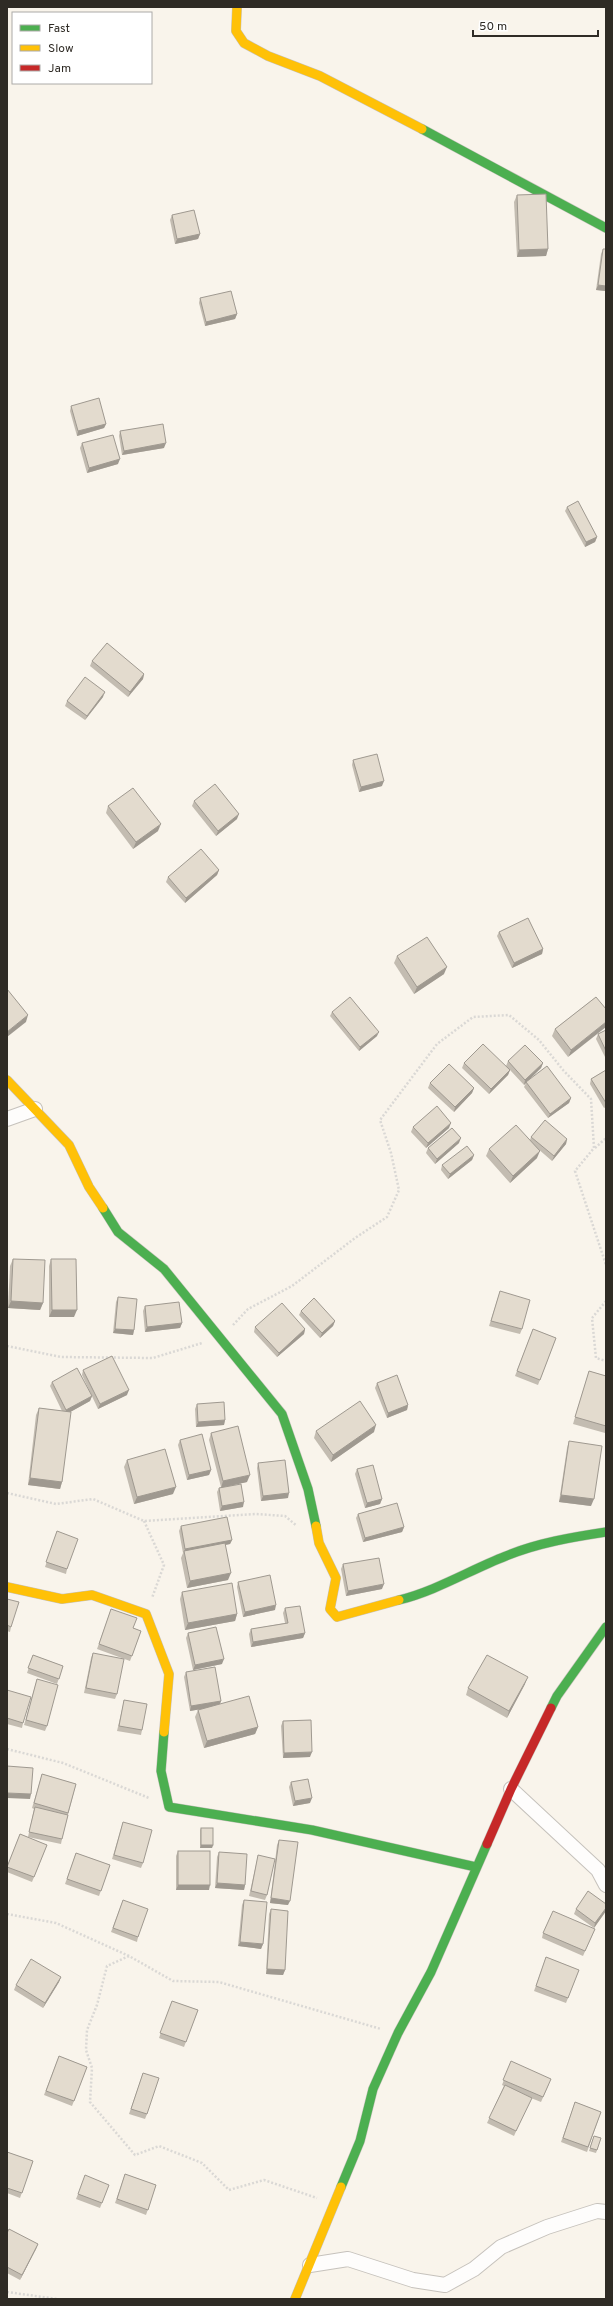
<svg xmlns="http://www.w3.org/2000/svg" width="613" height="2306" viewBox="0 0 613 2306" font-family="Overpass,sans-serif">
  <style>
    .lines { fill: none; stroke-linecap: round; stroke-linejoin: round }
    .street-casing { stroke: #c6c2bc; stroke-width: 16 }
    .fast-casing { stroke: #c6c2bc; stroke-width: 10 }
    .slow-casing { stroke: #c6c2bc; stroke-width: 10 }
    .jam-casing { stroke: #c6c2bc; stroke-width: 10 }
    .path { stroke: #dad8d5; stroke-width: 2.5; stroke-dasharray: 2 2; stroke-linecap: butt }
    .street { stroke: #fefdfc; stroke-width: 14 }
    .fast { stroke: #4caf50; stroke-width: 9 }
    .slow { stroke: #ffc107; stroke-width: 9 }
    .jam { stroke: #c62828; stroke-width: 9 }
    .wall { fill: #c3bcb1 }
    .shaded-wall { fill: #9f9990 }
    .building { fill: #e3dbce; stroke: #9f9990 }
  </style>
  <rect width="100%" height="100%" fill="#f9f4eb"/>
  <g class="lines">
    <g class="street-casing">
      <g id="street">
        <path d="M7 1119 35 1109"/>
        <path d="M511 1789 598 1870 606 1885"/>
        <path d="M310 2265 348 2259 413 2280 445 2285 474 2269 501 2247 547 2227 597 2211 606 2212"/>
      </g>
    </g>
    <g class="fast-casing">
      <g id="fast">
        <path d="M422 129 606 228"/>
        <path d="M103 1208 118 1232 164 1269 282 1414 308 1489 316 1526"/>
        <path d="M399 1600C436 1591 470 1570 506 1556 537 1543 573 1537 606 1532"/>
        <path d="M551 1708 557 1696 606 1627"/>
        <path d="M164 1732 161 1771 169 1807 312 1830 476 1867"/>
        <path d="M341 2187 360 2141 373 2089 398 2033 431 1972 487 1844"/>
      </g>
    </g>
    <g class="slow-casing">
      <g id="slow">
        <path d="M237 7 236 31 244 43 268 56 320 76 422 129"/>
        <path d="M7 1080 69 1145 89 1187 103 1208"/>
        <path d="M316 1526 319 1543 336 1578 330 1609 337 1617 399 1600"/>
        <path d="M7 1587 62 1599 92 1595 146 1614 169 1674 164 1732"/>
        <path d="M295 2299 341 2187"/>
      </g>
    </g>
    <g class="jam-casing">
      <path id="jam" d="M487 1844 511 1789 551 1708"/>
    </g>
    <g class="path">
      <path d="M595 1148 606 1138"/>
      <path d="M606 1301 592 1318 596 1358 606 1361"/>
      <path d="M233 1325 248 1309 292 1286 355 1238 387 1217 399 1190 391 1153 380 1120 437 1044 473 1017 509 1015 539 1040 563 1070 591 1099 594 1148 575 1171 606 1265"/>
      <path d="M7 1346 61 1357 153 1358 202 1343"/>
      <path d="M7 1493 56 1504 93 1499 144 1521 256 1514 285 1516 297 1526"/>
      <path d="M144 1521 164 1565 152 1598"/>
      <path d="M7 1749 63 1763 149 1798"/>
      <path d="M7 1914 56 1923 129 1956 173 1981 219 1982 381 2029"/>
      <path d="M129 1956 107 1966 97 2005 87 2030 86 2050 92 2068 90 2102 135 2155 159 2146 202 2163 229 2190 264 2180 317 2198"/>
      <path d="M7 2292 57 2299"/>
    </g>
    <use href="#street" class="street"/>
    <use href="#fast" class="fast"/>
    <use href="#slow" class="slow"/>
    <use href="#jam" class="jam"/>
  </g>
  <g class="wall">
    <path d="M517 195 548 249 546 256 517 257 514 202Z"/>
    <path d="M172 215 200 234 198 239 175 244 170 220Z"/>
    <path d="M603 249 606 291 596 290 601 254Z"/>
    <path d="M200 298 237 314 235 319 205 326 199 303Z"/>
    <path d="M71 406 106 424 104 428 77 436 70 411Z"/>
    <path d="M120 431 164 448 122 455 119 436Z"/>
    <path d="M82 443 118 464 87 473 80 448Z"/>
    <path d="M567 507 597 537 595 542 585 547 565 511Z"/>
    <path d="M92 661 144 674 143 679 128 697 90 666Z"/>
    <path d="M103 697 85 720 65 706 67 701Z"/>
    <path d="M353 760 382 786 359 792 352 765Z"/>
    <path d="M194 801 237 819 216 836 192 806Z"/>
    <path d="M108 806 158 831 133 849 106 813Z"/>
    <path d="M219 870 217 875 185 903 166 882 168 877Z"/>
    <path d="M499 932 543 949 542 954 512 968 497 936Z"/>
    <path d="M397 956 444 974 414 994 394 963Z"/>
    <path d="M596 997 568 1057 552 1036 555 1029Z"/>
    <path d="M332 1012 377 1036 359 1051 330 1016Z"/>
    <path d="M606 1030V1059L596 1039 598 1034Z"/>
    <path d="M508 1061 543 1063 541 1068 528 1080 571 1098 569 1103 548 1118 524 1087 526 1083 524 1085 510 1070 508 1075 489 1094 462 1068 464 1063 506 1066Z"/>
    <path d="M606 1070V1107L604 1108 590 1084 591 1079Z"/>
    <path d="M430 1083 474 1088 472 1093 454 1112 428 1088Z"/>
    <path d="M413 1127 449 1128 426 1148 411 1132Z"/>
    <path d="M531 1137 567 1139 566 1144 552 1161 537 1148V1158L510 1183 486 1156 489 1149 530 1140Z"/>
    <path d="M459 1143 435 1164 426 1153 428 1148Z"/>
    <path d="M474 1155 472 1160 448 1179 441 1170 442 1165Z"/>
    <path d="M13 1259 43 1303 40 1310 8 1308 10 1266Z"/>
    <path d="M51 1259 74 1317H49V1266Z"/>
    <path d="M500 1291 522 1329 520 1334 489 1326Z"/>
    <path d="M118 1297 134 1330 133 1335 113 1333 116 1302Z"/>
    <path d="M145 1306 182 1323 180 1328 145 1332 143 1311Z"/>
    <path d="M301 1311 335 1321 333 1326 320 1338 299 1315Z"/>
    <path d="M255 1327 305 1329 304 1334 277 1357 254 1332Z"/>
    <path d="M533 1329 556 1338 538 1385 515 1376Z"/>
    <path d="M83 1370 127 1395 98 1409 82 1375Z"/>
    <path d="M589 1371 606 1376V1432L605 1433 573 1424Z"/>
    <path d="M52 1382 92 1396 90 1401 70 1412 62 1482 60 1489 28 1485 36 1415 39 1408 62 1411 50 1386Z"/>
    <path d="M377 1383 408 1405 407 1410 387 1418 375 1388Z"/>
    <path d="M197 1404 225 1420 224 1425 196 1427 195 1409Z"/>
    <path d="M316 1431 374 1432 331 1462 314 1438Z"/>
    <path d="M211 1433 247 1482 233 1485 243 1507 220 1511 217 1492 219 1488 221 1487 209 1440Z"/>
    <path d="M180 1440 211 1470 209 1475 187 1480 178 1445Z"/>
    <path d="M569 1441 591 1506 559 1502 567 1448Z"/>
    <path d="M127 1460 173 1494 134 1504 124 1467Z"/>
    <path d="M258 1463 288 1498 261 1501 257 1468Z"/>
    <path d="M357 1469 382 1499 380 1504 365 1508 355 1474Z"/>
    <path d="M358 1514 404 1527 402 1532 363 1542 356 1518Z"/>
    <path d="M181 1526 232 1540 230 1544 225 1545 228 1580 187 1588 181 1558 183 1553 179 1531Z"/>
    <path d="M57 1531 67 1569 66 1574 45 1567Z"/>
    <path d="M343 1564 382 1589 346 1596 341 1569Z"/>
    <path d="M238 1582 275 1610 243 1617 237 1587Z"/>
    <path d="M182 1592 237 1614 235 1621 185 1630 180 1599Z"/>
    <path d="M7 1599 11 1627 10 1632 7 1631Z"/>
    <path d="M285 1608 305 1633 303 1638 251 1647 249 1634 251 1629 285 1623 283 1613Z"/>
    <path d="M111 1609 133 1628 141 1631 130 1661 97 1649Z"/>
    <path d="M188 1633 222 1664 193 1670 186 1638Z"/>
    <path d="M93 1653 117 1694 115 1699 84 1693 91 1658Z"/>
    <path d="M33 1655 63 1666 57 1684 27 1673Z"/>
    <path d="M186 1672 221 1701 220 1704 258 1727 255 1734 204 1748 195 1717 198 1710 201 1709 190 1711 184 1677Z"/>
    <path d="M37 1679 47 1726 45 1731 24 1725Z"/>
    <path d="M525 1684 507 1718 466 1695 468 1688Z"/>
    <path d="M7 1690 23 1723 22 1728 7 1724Z"/>
    <path d="M124 1700 142 1730 141 1735 117 1731 123 1705Z"/>
    <path d="M283 1721 310 1757 283 1758 281 1726Z"/>
    <path d="M42 1774 76 1784 68 1815 62 1839 61 1844 28 1837 34 1809 32 1808Z"/>
    <path d="M291 1782 310 1803 293 1806 289 1787Z"/>
    <path d="M123 1822 143 1863 141 1868 112 1859Z"/>
    <path d="M201 1828 213 1845 212 1848H200V1830Z"/>
    <path d="M20 1834 47 1845 32 1882 7 1872V1867Z"/>
    <path d="M279 1840 288 1905 270 1903 277 1845Z"/>
    <path d="M178 1851 209 1890H176V1856Z"/>
    <path d="M219 1852 245 1885 244 1890 215 1888 217 1857Z"/>
    <path d="M76 1853 110 1865 99 1896 65 1884Z"/>
    <path d="M258 1855 267 1895 265 1900 249 1896 257 1860Z"/>
    <path d="M123 1900 138 1937 137 1942 111 1932Z"/>
    <path d="M244 1900 263 1944 261 1949 238 1946 242 1905Z"/>
    <path d="M606 1904V1911L594 1928 574 1914 576 1909Z"/>
    <path d="M271 1909 285 1970 283 1975 266 1974 269 1914Z"/>
    <path d="M595 1929 583 1956 542 1938 543 1933Z"/>
    <path d="M546 1957 579 1970 566 2003 534 1991Z"/>
    <path d="M61 1977 59 1982 43 2008 14 1990 16 1985Z"/>
    <path d="M172 2001 198 2010 184 2047 159 2038Z"/>
    <path d="M59 2056 87 2067 72 2106 44 2095Z"/>
    <path d="M511 2061 549 2084 541 2102 531 2098 514 2136 487 2123 504 2086 502 2085Z"/>
    <path d="M143 2073 147 2114 145 2119 129 2114Z"/>
    <path d="M575 2102 601 2112 587 2152 561 2142Z"/>
    <path d="M594 2136 601 2138 596 2153 589 2151Z"/>
    <path d="M7 2152 33 2161 20 2198 7 2193Z"/>
    <path d="M125 2174 156 2185 146 2215 115 2203Z"/>
    <path d="M109 2185 100 2208 76 2199 78 2194Z"/>
    <path d="M7 2233 38 2244 36 2249 20 2280 7 2273Z"/>
  </g>
  <g class="shaded-wall">
    <path d="M200 234 198 239 175 244 177 239Z"/>
    <path d="M548 249 546 256 517 257 519 250Z"/>
    <path d="M598 285 606 286V291L596 290Z"/>
    <path d="M237 314 235 319 205 326 206 322Z"/>
    <path d="M106 424 104 428 77 436 78 431Z"/>
    <path d="M166 443 164 448 122 455 124 451Z"/>
    <path d="M120 459 118 464 87 473 89 468Z"/>
    <path d="M597 537 595 542 585 547 586 542Z"/>
    <path d="M144 674 143 679 128 697 130 692Z"/>
    <path d="M105 692 103 697 85 720 87 716Z"/>
    <path d="M384 781 382 786 359 792 361 787Z"/>
    <path d="M239 814 237 819 216 836 218 831Z"/>
    <path d="M161 824 158 831 133 849 136 842Z"/>
    <path d="M219 870 217 875 185 903 186 898Z"/>
    <path d="M543 949 542 954 512 968 514 963Z"/>
    <path d="M447 967 444 974 414 994 417 987Z"/>
    <path d="M28 1015 26 1022 7 1037V1032Z"/>
    <path d="M606 1022V1027L568 1057 571 1050Z"/>
    <path d="M379 1032 377 1036 359 1051 360 1047Z"/>
    <path d="M543 1063 541 1068 524 1085 525 1080Z"/>
    <path d="M510 1070 508 1075 489 1094 491 1089Z"/>
    <path d="M474 1088 472 1093 454 1112 455 1107Z"/>
    <path d="M571 1098 569 1103 548 1118 550 1114Z"/>
    <path d="M451 1123 449 1128 426 1148 428 1143Z"/>
    <path d="M461 1138 459 1143 435 1164 437 1159Z"/>
    <path d="M567 1139 566 1144 552 1161 554 1156Z"/>
    <path d="M540 1151 537 1158 510 1183 513 1176Z"/>
    <path d="M474 1155 472 1160 448 1179 450 1174Z"/>
    <path d="M11 1301 43 1303 40 1310 8 1308Z"/>
    <path d="M52 1310H77L74 1317H49Z"/>
    <path d="M335 1321 333 1326 320 1338 322 1333Z"/>
    <path d="M182 1323 180 1328 145 1332 147 1327Z"/>
    <path d="M115 1329 134 1330 133 1335 113 1333Z"/>
    <path d="M305 1329 304 1334 277 1357 279 1353Z"/>
    <path d="M129 1390 127 1395 98 1409 100 1404Z"/>
    <path d="M92 1396 90 1401 65 1415 66 1410Z"/>
    <path d="M408 1405 407 1410 387 1418 388 1413Z"/>
    <path d="M225 1420 224 1425 196 1427 198 1422Z"/>
    <path d="M376 1425 374 1432 331 1462 333 1455Z"/>
    <path d="M211 1470 209 1475 187 1480 189 1475Z"/>
    <path d="M250 1475 247 1482 221 1488 223 1481Z"/>
    <path d="M30 1478 62 1482 60 1489 28 1485Z"/>
    <path d="M176 1487 173 1494 134 1504 137 1497Z"/>
    <path d="M289 1493 288 1498 261 1501 263 1496Z"/>
    <path d="M561 1495 594 1499 591 1506 559 1502Z"/>
    <path d="M382 1499 380 1504 365 1508 367 1503Z"/>
    <path d="M244 1502 243 1507 220 1511 222 1506Z"/>
    <path d="M404 1527 402 1532 363 1542 365 1538Z"/>
    <path d="M232 1540 230 1544 184 1553V1552L185 1549Z"/>
    <path d="M231 1573 228 1580 187 1588 190 1581Z"/>
    <path d="M384 1584 382 1589 346 1596 348 1591Z"/>
    <path d="M276 1605 275 1610 243 1617 245 1612Z"/>
    <path d="M237 1614 235 1621 185 1630 188 1623Z"/>
    <path d="M305 1633 303 1638 251 1647 253 1642Z"/>
    <path d="M224 1659 222 1664 193 1670 195 1665Z"/>
    <path d="M528 1677 525 1684 507 1718 509 1711Z"/>
    <path d="M221 1701 219 1706 190 1711 191 1706Z"/>
    <path d="M258 1727 255 1734 204 1748 207 1741Z"/>
    <path d="M312 1752 310 1757 283 1758 284 1753Z"/>
    <path d="M7 1793 31 1794 30 1799 7 1798Z"/>
    <path d="M312 1798 310 1803 293 1806 295 1801Z"/>
    <path d="M201 1845H213L212 1848H200Z"/>
    <path d="M217 1883 245 1885 244 1890 215 1888Z"/>
    <path d="M178 1885H210L209 1890H176Z"/>
    <path d="M271 1898 290 1901 288 1905 270 1903Z"/>
    <path d="M606 1908V1911L594 1928 595 1923Z"/>
    <path d="M240 1942 263 1944 261 1949 238 1946Z"/>
    <path d="M267 1969 285 1970 283 1975 266 1974Z"/>
    <path d="M61 1977 59 1982 43 2008 45 2003Z"/>
    <path d="M38 2244 36 2249 20 2280 22 2275Z"/>
  </g>
  <g class="building">
    <path d="M546 194 548 249 519 250 517 195Z"/>
    <path d="M194 210 200 234 177 239 172 215Z"/>
    <path d="M603 249H606V286L598 285Z"/>
    <path d="M231 291 237 314 206 322 200 298Z"/>
    <path d="M99 398 106 424 78 431 71 406Z"/>
    <path d="M163 424 166 443 124 451 120 431Z"/>
    <path d="M113 435 120 459 89 468 82 443Z"/>
    <path d="M578 501 597 537 586 542 567 507Z"/>
    <path d="M107 643 144 674 130 692 92 661Z"/>
    <path d="M85 677 105 692 87 716 67 701Z"/>
    <path d="M377 754 384 781 361 787 353 760Z"/>
    <path d="M215 784 239 814 218 831 194 801Z"/>
    <path d="M133 788 161 824 136 842 108 806Z"/>
    <path d="M201 849 219 870 186 898 168 877Z"/>
    <path d="M528 918 543 949 514 963 499 932Z"/>
    <path d="M427 937 447 967 417 987 397 956Z"/>
    <path d="M7 989 28 1015 7 1032Z"/>
    <path d="M350 997 379 1032 360 1047 332 1012Z"/>
    <path d="M596 997 606 1009V1022L571 1050 555 1029Z"/>
    <path d="M606 1030V1051L598 1034Z"/>
    <path d="M483 1044 510 1070 491 1089 464 1063Z"/>
    <path d="M525 1045 543 1063 525 1080 508 1061Z"/>
    <path d="M449 1064 474 1088 455 1107 430 1083Z"/>
    <path d="M547 1066 571 1098 550 1114 526 1082Z"/>
    <path d="M606 1070V1103L591 1079Z"/>
    <path d="M437 1106 451 1123 428 1143 413 1127Z"/>
    <path d="M545 1120 567 1139 554 1156 531 1137Z"/>
    <path d="M516 1125 540 1151 513 1176 489 1149Z"/>
    <path d="M452 1128 461 1138 437 1159 428 1148Z"/>
    <path d="M467 1146 474 1155 450 1174 442 1165Z"/>
    <path d="M13 1259 45 1260 43 1303 11 1301Z"/>
    <path d="M51 1259H76L77 1310H52Z"/>
    <path d="M500 1291 530 1300 522 1329 491 1321Z"/>
    <path d="M118 1297 137 1299 134 1330 115 1329Z"/>
    <path d="M314 1298 335 1321 322 1333 301 1311Z"/>
    <path d="M179 1302 182 1323 147 1327 145 1306Z"/>
    <path d="M282 1303 305 1329 279 1353 255 1327Z"/>
    <path d="M533 1329 556 1338 540 1380 517 1371Z"/>
    <path d="M112 1356 129 1390 100 1404 83 1370Z"/>
    <path d="M77 1368 92 1396 66 1410 52 1382Z"/>
    <path d="M589 1371 606 1376V1426L575 1417Z"/>
    <path d="M397 1375 408 1405 388 1413 377 1383Z"/>
    <path d="M360 1401 376 1425 333 1455 316 1431Z"/>
    <path d="M224 1402 225 1420 198 1422 197 1404Z"/>
    <path d="M39 1408 71 1412 62 1482 30 1478Z"/>
    <path d="M238 1426 250 1475 223 1481 211 1433Z"/>
    <path d="M202 1434 211 1470 189 1475 180 1440Z"/>
    <path d="M569 1441 602 1446 594 1499 561 1495Z"/>
    <path d="M165 1449 176 1487 137 1497 127 1460Z"/>
    <path d="M285 1460 289 1493 263 1496 258 1463Z"/>
    <path d="M373 1465 382 1499 367 1503 357 1469Z"/>
    <path d="M241 1484 244 1502 222 1506 219 1488Z"/>
    <path d="M397 1503 404 1527 365 1538 358 1514Z"/>
    <path d="M227 1517 232 1540 185 1549 181 1526Z"/>
    <path d="M57 1531 78 1539 67 1569 46 1562Z"/>
    <path d="M225 1543 231 1573 190 1581 184 1551Z"/>
    <path d="M379 1558 384 1584 348 1591 343 1564Z"/>
    <path d="M270 1575 276 1605 245 1612 238 1582Z"/>
    <path d="M232 1583 237 1614 188 1623 182 1592Z"/>
    <path d="M7 1599 19 1602 11 1627 7 1625Z"/>
    <path d="M300 1606 305 1633 253 1642 251 1629 288 1623 285 1608Z"/>
    <path d="M111 1609 137 1618 133 1628 141 1631 132 1656 99 1644Z"/>
    <path d="M216 1627 224 1659 195 1665 188 1633Z"/>
    <path d="M93 1653 124 1659 117 1694 86 1688Z"/>
    <path d="M33 1655 63 1666 59 1679 28 1668Z"/>
    <path d="M487 1655 528 1677 509 1711 468 1688Z"/>
    <path d="M215 1667 221 1701 191 1706 186 1672Z"/>
    <path d="M37 1679 58 1685 47 1726 26 1720Z"/>
    <path d="M7 1690 31 1697 23 1723 7 1718Z"/>
    <path d="M249 1696 258 1727 207 1741 198 1710Z"/>
    <path d="M124 1700 147 1704 142 1730 119 1726Z"/>
    <path d="M311 1720 312 1752 284 1753 283 1721Z"/>
    <path d="M7 1766 33 1768 31 1794 7 1793Z"/>
    <path d="M42 1774 76 1784 68 1813 34 1803Z"/>
    <path d="M308 1779 312 1798 295 1801 291 1782Z"/>
    <path d="M35 1807 68 1815 62 1839 29 1832Z"/>
    <path d="M123 1822 152 1830 143 1863 114 1855Z"/>
    <rect x="201" y="1828" width="12" height="17"/>
    <path d="M20 1834 47 1845 34 1877 7 1867Z"/>
    <path d="M279 1840 298 1842 290 1901 271 1898Z"/>
    <rect x="178" y="1851" width="32" height="34"/>
    <path d="M219 1852 247 1854 245 1885 217 1883Z"/>
    <path d="M76 1853 110 1865 101 1891 67 1879Z"/>
    <path d="M258 1855 275 1859 267 1895 251 1891Z"/>
    <path d="M588 1891 606 1904V1908L595 1923 576 1909Z"/>
    <path d="M123 1900 148 1909 138 1937 113 1928Z"/>
    <path d="M244 1900 267 1902 263 1944 240 1942Z"/>
    <path d="M271 1909 288 1911 285 1970 267 1969Z"/>
    <path d="M553 1911 595 1929 585 1951 543 1933Z"/>
    <path d="M546 1957 579 1970 568 1998 536 1986Z"/>
    <path d="M31 1959 61 1977 45 2003 16 1985Z"/>
    <path d="M172 2001 198 2010 186 2042 160 2033Z"/>
    <path d="M59 2056 87 2067 74 2101 46 2091Z"/>
    <path d="M511 2061 551 2079 543 2097 503 2080Z"/>
    <path d="M143 2073 159 2078 147 2114 131 2109Z"/>
    <path d="M505 2085 532 2098 516 2131 489 2118Z"/>
    <path d="M575 2102 601 2112 588 2147 563 2138Z"/>
    <path d="M594 2136 601 2138 597 2150 590 2148Z"/>
    <path d="M7 2152 33 2161 22 2193 7 2188Z"/>
    <path d="M125 2174 156 2185 148 2210 117 2199Z"/>
    <path d="M85 2175 109 2185 102 2203 78 2194Z"/>
    <path d="M9 2229 38 2244 22 2275 7 2267V2233Z"/>
  </g>
  <rect width="613" height="2306" fill="none" stroke="#2f2b25" stroke-width="16"/>
  <rect x="12" y="12" width="140" height="72" fill="#ffffff" stroke="#acaaa8"/>
  <rect x="20" y="25" width="20" height="6" fill="#4caf50" stroke="#acaaa8"/>
  <text x="48" y="32" font-size="12" fill="#2f2b25">Fast</text>
  <rect x="20" y="45" width="20" height="6" fill="#ffc107" stroke="#acaaa8"/>
  <text x="48" y="52" font-size="12" fill="#2f2b25">Slow</text>
  <rect x="20" y="65" width="20" height="6" fill="#c62828" stroke="#acaaa8"/>
  <text x="48" y="72" font-size="12" fill="#2f2b25">Jam</text>
  <path d="M473 30v6h125v-6" fill="none" stroke="#2f2b25" stroke-width="2"/>
  <text x="479" y="30" font-size="12" fill="#2f2b25" stroke="#ffffff" stroke-width="3" paint-order="stroke">50 m</text>
</svg>
